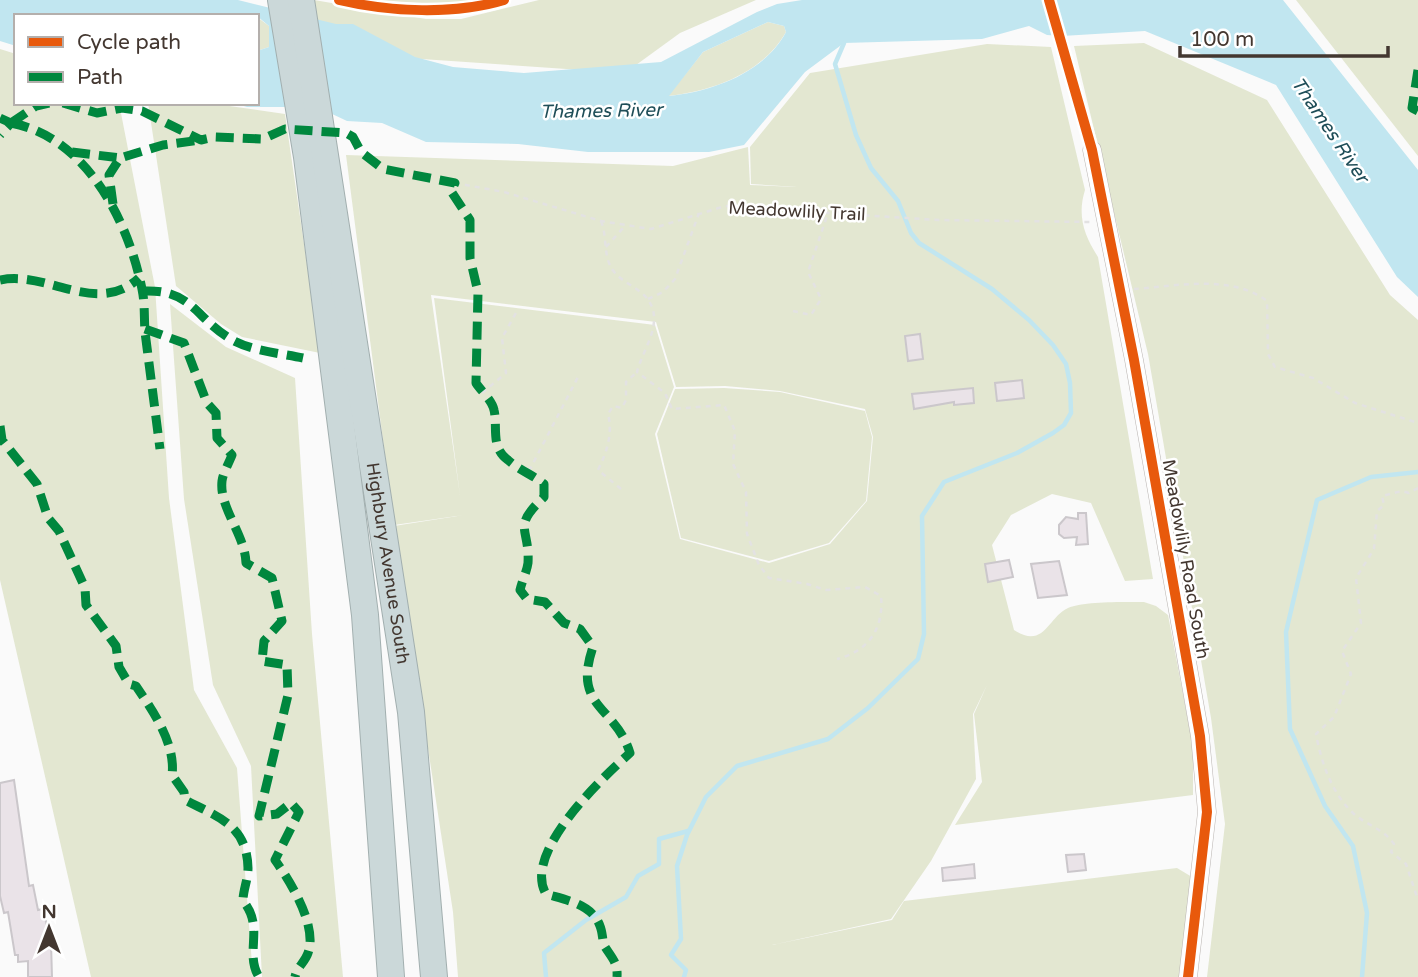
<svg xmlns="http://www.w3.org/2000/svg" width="1418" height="977" viewBox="0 0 1418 977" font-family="'Varela Round',sans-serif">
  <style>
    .green { fill: #e3e7d1; fill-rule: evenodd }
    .water { fill: #c1e6f0; fill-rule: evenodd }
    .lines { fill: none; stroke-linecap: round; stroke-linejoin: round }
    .stream { stroke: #c1e6f0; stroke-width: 4.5 }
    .building { fill: #eae3e8; stroke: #cbc7cb; stroke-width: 2 }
    .minor-casing { stroke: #b9b4b1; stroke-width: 19 }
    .highway-casing { stroke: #a2afaf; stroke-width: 28 }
    .path { stroke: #e3e2e2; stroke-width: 2.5; stroke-dasharray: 5 5; stroke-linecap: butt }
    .minor { stroke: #fefefe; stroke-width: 18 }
    .highway { stroke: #cbd8d9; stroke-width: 26 }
    .quiet { stroke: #00873e; stroke-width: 9; stroke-dasharray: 18 9; stroke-linecap: butt }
    .cycleway-casing { stroke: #fff; stroke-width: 15 }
    .cycleway { stroke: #e8590c; stroke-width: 10 }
    .labels { text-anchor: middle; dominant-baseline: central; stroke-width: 5; stroke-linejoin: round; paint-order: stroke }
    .street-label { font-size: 18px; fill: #433730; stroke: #fff }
    .water-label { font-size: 19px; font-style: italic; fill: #1f4e58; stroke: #fff }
  </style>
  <rect width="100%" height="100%" fill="#fafafa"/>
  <g class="green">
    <path d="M314 0 426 19H461L539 0H756L680 33 625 73 392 57 319 34Z"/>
    <path d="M372 0H483L433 5Z"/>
    <path d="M1296 0H1418V156Z"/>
    <path d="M257 17 269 26V47L257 51Z"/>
    <path d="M768 22 784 26 786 32C763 73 713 91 668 96L703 52Z"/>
    <path d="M1144 43 1267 100 1390 295 1418 320V977H1207L1225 824 1211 718 1148 354 1074 46Z"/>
    <path d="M987 44 1051 47 1085 190C1077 216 1084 235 1098 257L1153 579 1125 581 1091 503 1052 494 1011 515 992 545 1014 630C1044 650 1048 617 1068 608 1084 601 1125 602 1144 602L1156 606 1168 615 1193 747V795L955 825 982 782 974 714 987 685 973 714 976 779 931 861 891 919 772 945 892 920 904 901 1177 868 1192 877 1180 977H458L453 912 394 526 464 515 394 525 346 155 673 166 748 147 750 185 797 187 751 184 750 147 810 73ZM431 295 656 322 676 387 725 386 780 391 865 409 873 437 867 501 830 544 769 563 680 539 655 434 674 387 655 325 434 298 460 495Z"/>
    <path d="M0 49 16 54V103H119L155 287 169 498 194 690 237 768 253 977H91L0 580Z"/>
    <path d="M148 103H208L285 114 320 353 242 337 221 324 176 286Z"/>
    <path d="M170 304 226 347 295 378 312 634 343 977H262L251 766 213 685 184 499Z"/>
    <path d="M724 388 780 392 865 411 872 437 866 501 829 543 769 561 681 538 657 434 675 389Z"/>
  </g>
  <path class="water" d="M0 0H238L336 24H353L415 57 453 67 524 73 661 62 757 12 777 4 802 0H1283L1418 170V297L1397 277 1276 85 1145 31 1062 36 1047 35 1029 26 982 39 844 43 805 72 744 145 709 152H588L518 144 426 142 382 123 347 121 330 113 290 107H247L234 103H257V51L269 47V26L257 16H16V46L0 41ZM768 22 784 26 786 32C764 73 713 91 669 96L703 52Z"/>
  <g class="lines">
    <g class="stream">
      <path d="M546 977 544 953 586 920 626 897 638 876 659 864V839L688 831"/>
      <path d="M684 977 686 970 671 955 681 939 677 866 687 835 706 797 737 766 828 739 868 708 918 659 924 634 922 516 944 482 1017 453 1053 433 1064 425 1071 413 1070 383 1066 364 1053 345 1029 320 992 289 919 243 911 233 898 201 871 168 856 135 835 64 844 43"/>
      <path d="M1362 977 1367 913 1353 846 1325 806 1290 729 1286 632 1317 500 1371 477 1418 472"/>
    </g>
  </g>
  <g class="building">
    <path d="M920 334 923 359 908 361 905 336Z"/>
    <path d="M1022 380 1024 398 997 401 995 383Z"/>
    <path d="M973 388 974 403 954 405V402L914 409 912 394Z"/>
    <path d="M1078 513H1086L1088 544 1076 545 1077 537 1064 538 1059 534V525L1066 517 1078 519Z"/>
    <path d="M1009 560 1013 577 988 582 985 564Z"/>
    <path d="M1059 561 1067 595 1038 598 1031 564Z"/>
    <path d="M14 780 29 886 33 885 38 910 43 909 51 943 52 977H28V961L18 962V955H15L8 912 4 913 0 896V783Z"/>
    <path d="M1084 854 1086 870 1068 872 1066 855Z"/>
    <path d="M974 864 975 878 943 881 942 868Z"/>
  </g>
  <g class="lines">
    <g class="minor-casing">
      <path id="minor" d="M1092 150 1134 360 1200 736 1207 812 1188 977"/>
    </g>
    <g class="highway-casing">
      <g id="highway">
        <path d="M281 0 307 157 365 615 391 977"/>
        <path id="s1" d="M301 0 411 712 434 977"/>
      </g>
    </g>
    <g class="path">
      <path d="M455 183 504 192 601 221 651 229 725 206 780 212 805 208 828 213 938 220 1092 222"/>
      <path d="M601 221C608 238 602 258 615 273 623 282 636 287 645 296 667 320 643 348 637 372L665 393 672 409 724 405 735 431 733 464 746 492 747 534 759 565 769 578 807 584 826 590 865 587 881 596C884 628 869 651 837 659"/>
      <path d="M606 247 624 227"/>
      <path d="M1134 289C1177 286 1231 274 1267 301L1268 354 1275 367 1313 378 1355 403 1418 423"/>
      <path d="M648 299 663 292 675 279 699 213"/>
      <path d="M793 311 811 315 821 299 808 272 828 213"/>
      <path d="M482 393 506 373 502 338 517 311"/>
      <path d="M529 471 578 377"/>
      <path d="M1418 488 1409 493 1402 491 1382 496 1384 505 1377 511 1374 549 1356 578 1361 623 1342 651 1351 674 1334 717 1316 734C1321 761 1331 792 1352 812 1365 825 1383 828 1394 844L1391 852 1406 864 1418 900"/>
      <path d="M621 489 598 470C607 452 613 433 608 414L613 406 622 408 626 400V382L637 372"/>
    </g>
    <use href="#minor" class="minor"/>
    <use href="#highway" class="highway"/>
    <g class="quiet">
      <path d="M1418 70 1412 108 1418 111"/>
      <path d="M63 103 97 113 122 108 142 111 201 140 215 137 263 139 285 129 346 133 353 137 361 152 383 169 455 183 451 191 470 220V258L478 292 476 383C481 391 492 400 494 410 498 427 490 447 508 460 519 470 533 475 544 484V497C511 528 530 527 528 563 527 571 522 581 520 590L527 599 545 602 564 623 580 629 593 647C572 708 615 705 630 753 602 778 522 853 546 894 566 900 592 904 600 926 603 933 602 941 605 947 612 958 618 963 617 977"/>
      <path d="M0 118 11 123 0 135"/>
      <path d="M11 123C86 137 128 220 142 289 145 303 144 318 145 332 150 371 155 410 160 449"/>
      <path d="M11 123 36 106 49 103"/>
      <path d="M72 152 120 158"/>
      <path d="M113 204 109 175 120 158 163 145 201 140"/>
      <path d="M0 280C48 270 96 317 139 278"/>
      <path d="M143 291C191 289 194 316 229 338 250 351 279 353 303 358"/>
      <path d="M145 329 184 343 207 403 216 413 217 438 232 455C229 463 223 473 222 481 219 508 245 534 246 563L272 578 282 621 264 641 262 661 287 665 288 695 259 816 277 814 291 803 299 812 275 860C290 881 318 926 308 953 305 962 297 967 295 977"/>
      <path d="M0 426 2 440 37 484 48 518 59 531 85 588 86 605 116 646 119 667 129 684 136 686C153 711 176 744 172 775L184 792 185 800C218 817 247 825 248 868 248 880 243 890 243 901 265 927 244 953 259 977"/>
    </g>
    <g class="cycleway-casing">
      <g id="cycleway">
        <path d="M339 0C389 12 455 15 504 0"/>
        <path d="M1049 0 1092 150 1134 360 1200 736 1207 812 1188 977"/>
      </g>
    </g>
    <use href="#cycleway" class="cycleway"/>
  </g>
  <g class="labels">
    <g class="street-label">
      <text transform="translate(797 211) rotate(3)">Meadowlily Trail</text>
      <text transform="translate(1186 559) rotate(80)">Meadowlily Road South</text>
      <text stroke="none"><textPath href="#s1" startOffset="570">Highbury Avenue South</textPath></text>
    </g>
    <g class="water-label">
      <text transform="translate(601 111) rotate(-1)">Thames River</text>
      <text transform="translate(1330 130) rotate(56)">Thames River</text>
    </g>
  </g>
  <rect x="14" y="14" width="245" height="91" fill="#ffffff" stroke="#b4afac" stroke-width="2"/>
  <rect x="28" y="37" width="35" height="10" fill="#e8590c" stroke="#b4afac" stroke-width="2"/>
  <text x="77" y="49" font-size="21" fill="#433730">Cycle path</text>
  <rect x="28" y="72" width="35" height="10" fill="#00873e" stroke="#b4afac" stroke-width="2"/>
  <text x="77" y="84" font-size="21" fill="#433730">Path</text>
  <g transform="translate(49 928)" stroke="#ffffff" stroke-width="5" paint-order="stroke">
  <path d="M0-5L12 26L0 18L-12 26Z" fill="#433730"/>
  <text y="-10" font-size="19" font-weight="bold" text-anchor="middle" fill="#433730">N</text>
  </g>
  <path d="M1180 46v10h208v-10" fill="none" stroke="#433730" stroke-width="3.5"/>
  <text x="1190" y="46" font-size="21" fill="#433730" stroke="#ffffff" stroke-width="5" paint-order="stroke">100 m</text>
</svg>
